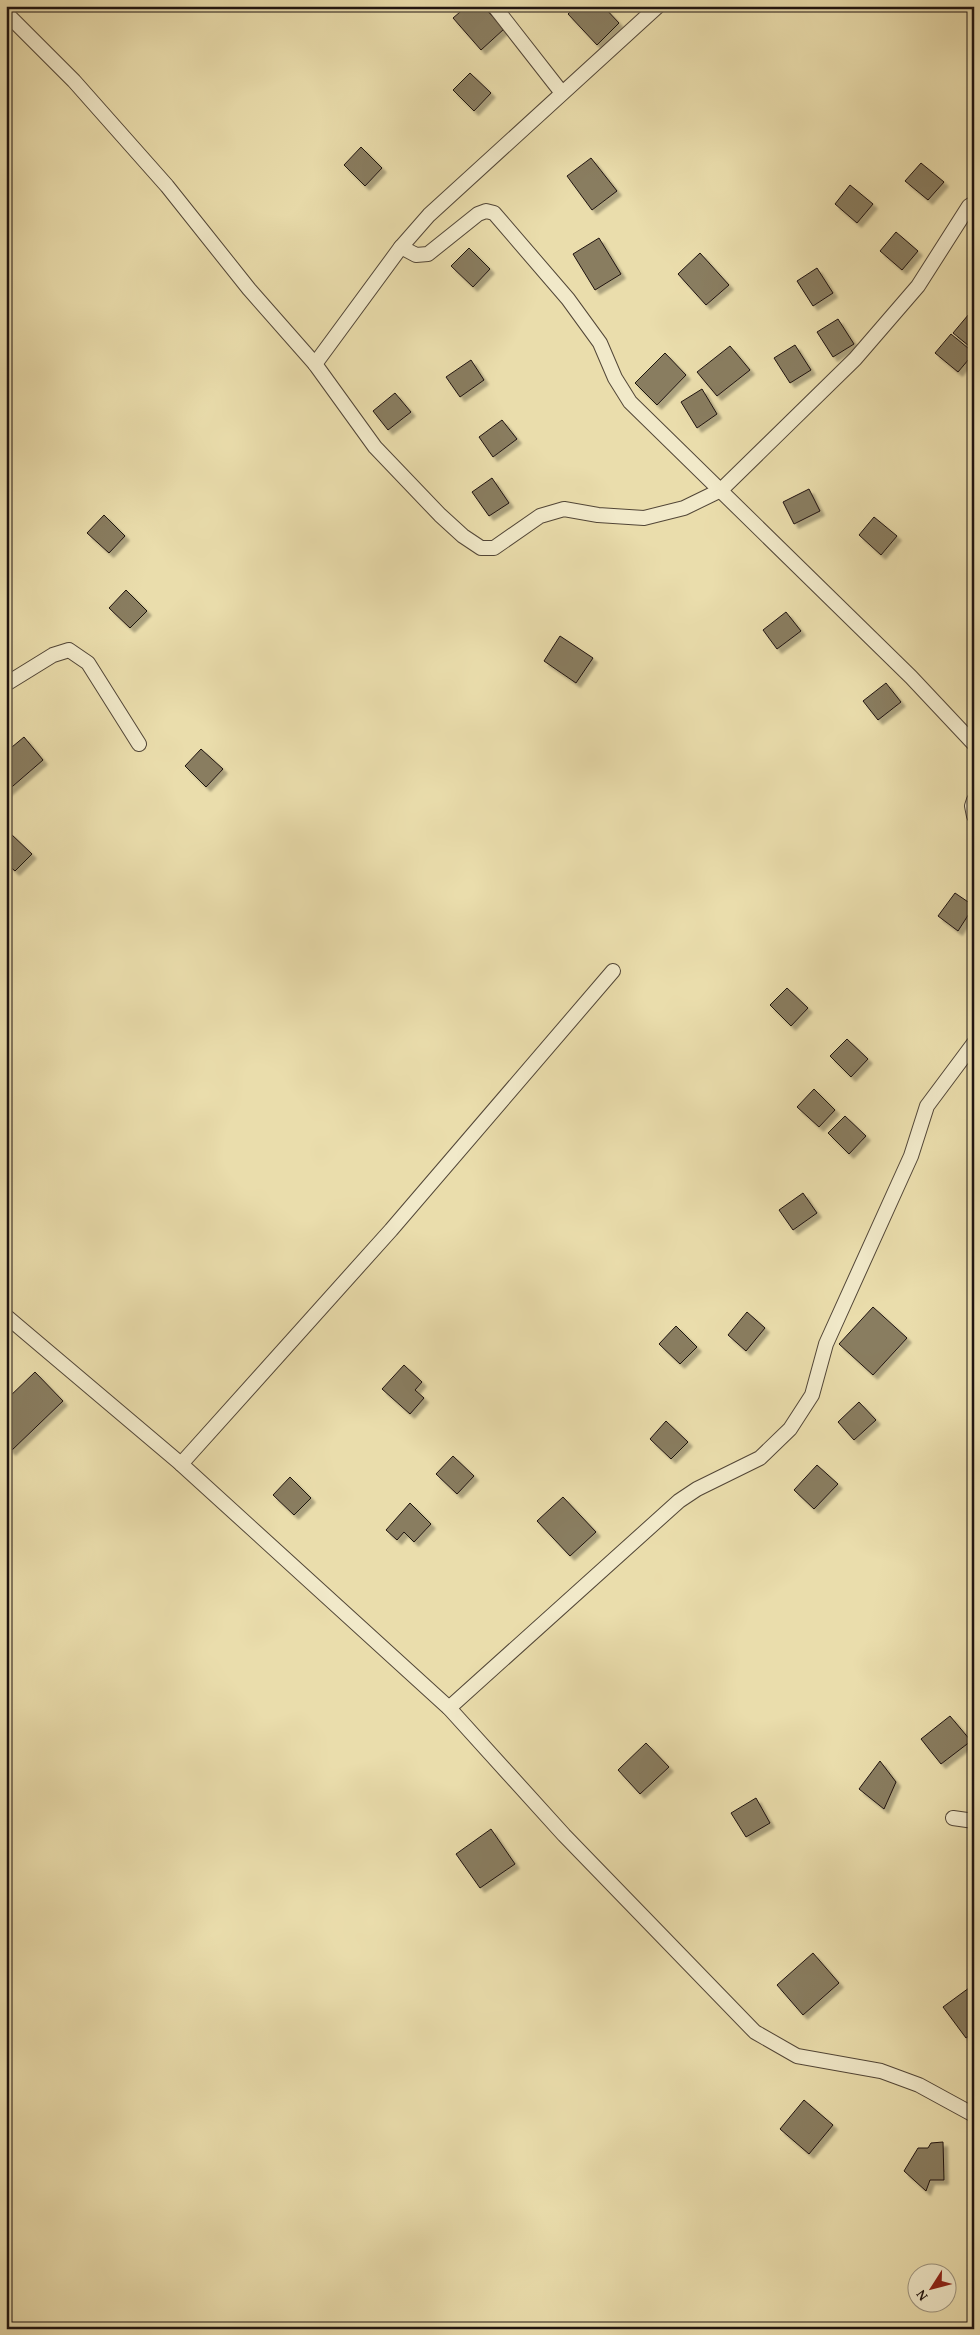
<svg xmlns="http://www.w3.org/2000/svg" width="980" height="2335" viewBox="0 0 980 2335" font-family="'Gentium Book Plus',serif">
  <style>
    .building { fill: #897d61; stroke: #1f1410; filter: url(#shadow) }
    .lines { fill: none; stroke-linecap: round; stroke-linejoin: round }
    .street-casing { stroke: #524637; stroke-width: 16 }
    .street { stroke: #f1e9c9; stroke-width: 14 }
  </style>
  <defs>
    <filter id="shadow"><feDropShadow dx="4.5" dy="4.5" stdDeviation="1" flood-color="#0004"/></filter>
  </defs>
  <rect width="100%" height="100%" fill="#eaddac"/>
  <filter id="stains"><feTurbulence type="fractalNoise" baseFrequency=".004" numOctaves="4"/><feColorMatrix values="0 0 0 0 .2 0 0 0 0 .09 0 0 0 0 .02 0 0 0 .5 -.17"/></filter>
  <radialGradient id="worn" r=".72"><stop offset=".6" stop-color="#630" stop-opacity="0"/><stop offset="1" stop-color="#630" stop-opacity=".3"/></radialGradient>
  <g class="building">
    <path d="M467 6H483L504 29 481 50 453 18Z"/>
    <path d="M576 6H603L619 23 597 45 568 14Z"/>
    <path d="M470 73 491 93 474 111 453 90Z"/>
    <path d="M361 147 382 168 365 186 344 165Z"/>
    <path d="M591 158 617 191 592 210 567 176Z"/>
    <path d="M921 163 944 182 928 200 905 181Z"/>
    <path d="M850 185 873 204 857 223 835 204Z"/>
    <path d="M896 232 918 251 902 270 880 251Z"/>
    <path d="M599 238 621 274 595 290 573 254Z"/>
    <path d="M469 248 490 269 473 287 451 266Z"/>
    <path d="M700 253 729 285 706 305 678 274Z"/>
    <path d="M817 268 833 293 813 306 797 281Z"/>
    <path d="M969 314 974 319V350L953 333Z"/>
    <path d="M838 319 854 344 833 357 817 332Z"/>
    <path d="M951 334 974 353 958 372 935 353Z"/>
    <path d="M795 345 811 370 790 383 774 358Z"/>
    <path d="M730 346 750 370 717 396 697 372Z"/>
    <path d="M665 353 686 375 657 405 635 383Z"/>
    <path d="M471 360 484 380 460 397 446 377Z"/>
    <path d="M702 389 717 414 697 428 681 402Z"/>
    <path d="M395 393 411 412 388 430 373 411Z"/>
    <path d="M502 420 517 439 493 457 479 437Z"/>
    <path d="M492 478 509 503 489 516 472 492Z"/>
    <path d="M809 489 820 511 794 524 783 502Z"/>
    <path d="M104 515 125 536 109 553 87 533Z"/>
    <path d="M874 517 897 536 881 555 859 535Z"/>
    <path d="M126 590 147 611 130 628 109 608Z"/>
    <path d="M786 612 801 631 777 649 763 630Z"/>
    <path d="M560 636 593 658 576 683 544 661Z"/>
    <path d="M886 683 901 702 878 720 863 701Z"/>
    <path d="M24 737 43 760 6 792V752Z"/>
    <path d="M201 749 223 769 206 787 185 766Z"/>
    <path d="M10 833 32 854 15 871 6 863V838Z"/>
    <path d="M955 893 974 906 958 931 938 916Z"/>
    <path d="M787 988 808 1008 791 1026 770 1005Z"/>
    <path d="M847 1039 868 1059 851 1077 830 1056Z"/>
    <path d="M814 1089 835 1110 819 1127 797 1107Z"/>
    <path d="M845 1116 866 1136 849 1154 828 1133Z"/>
    <path d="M803 1193 817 1213 793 1230 779 1210Z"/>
    <path d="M873 1307 907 1338 873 1375 839 1344Z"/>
    <path d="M747 1312 765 1328 746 1351 728 1335Z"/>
    <path d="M676 1326 697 1347 680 1364 659 1344Z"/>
    <path d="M404 1365 422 1382 415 1390 424 1398 410 1414 382 1389Z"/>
    <path d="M35 1372 63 1401 11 1451 6 1446V1400Z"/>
    <path d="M859 1402 876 1420 854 1440 838 1422Z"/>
    <path d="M666 1421 688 1442 671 1459 650 1439Z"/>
    <path d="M453 1456 474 1476 457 1494 436 1474Z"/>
    <path d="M817 1465 838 1484 814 1509 794 1490Z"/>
    <path d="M290 1477 311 1498 294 1515 273 1495Z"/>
    <path d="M563 1497 596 1532 570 1556 537 1521Z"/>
    <path d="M410 1503 431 1524 414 1542 404 1532 397 1540 386 1530Z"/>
    <path d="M950 1716 971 1741 941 1764 921 1739Z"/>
    <path d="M646 1743 669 1767 640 1794 618 1770Z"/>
    <path d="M880 1761 896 1782 884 1809 859 1789Z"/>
    <path d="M756 1798 770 1823 746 1837 731 1813Z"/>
    <path d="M491 1829 515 1864 480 1888 456 1854Z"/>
    <path d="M813 1953 839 1983 803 2015 777 1985Z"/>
    <path d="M973 1985 974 2032 966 2038 943 2007Z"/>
    <path d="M804 2100 833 2125 809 2154 780 2129Z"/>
    <path d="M943 2142 944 2180H930L926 2191 904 2171 918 2148H928L931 2143Z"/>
  </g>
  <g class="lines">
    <g class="street-casing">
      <g id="street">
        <path d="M494 6 562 93"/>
        <path d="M6 13 74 81 167 186 249 289 315 364 375 447 440 515 463 536 481 548H494L540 516 564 509 598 515 644 518 684 508 721 490 855 359 918 286 969 206 974 203"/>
        <path d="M401 247 416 255 428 254 478 214 486 211 494 213 568 299 600 343 615 378 630 402 911 677 974 744"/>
        <path d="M315 364 401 247 429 215 658 6"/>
        <path d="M6 684 53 655 69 650 88 663 139 744"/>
        <path d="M974 800 972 806 974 816"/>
        <path d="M6 1316 181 1464 449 1708 564 1835 755 2032 797 2056 881 2071 919 2085 974 2115"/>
        <path d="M181 1464 391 1230 613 971"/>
        <path d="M449 1708 679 1501 697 1489 760 1458 790 1429 812 1395 826 1344 911 1156 927 1106 974 1043"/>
        <path d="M953 1818 974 1821"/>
      </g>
    </g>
    <use href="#street" class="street"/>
  </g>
  <rect width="980" height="2335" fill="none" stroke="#eaddac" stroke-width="25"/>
  <rect x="8" y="8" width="965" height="2320" fill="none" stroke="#1f1410" stroke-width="2.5"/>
  <rect x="12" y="12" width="955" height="2310" fill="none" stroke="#1f1410"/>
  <g transform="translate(932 2288) rotate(234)"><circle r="24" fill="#f1e9c9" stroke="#9d947f"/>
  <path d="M0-4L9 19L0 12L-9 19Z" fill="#8f2418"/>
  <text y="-8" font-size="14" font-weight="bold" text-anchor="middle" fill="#1f1410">N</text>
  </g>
  <rect width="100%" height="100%" filter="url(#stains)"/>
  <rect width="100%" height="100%" fill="url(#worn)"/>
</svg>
